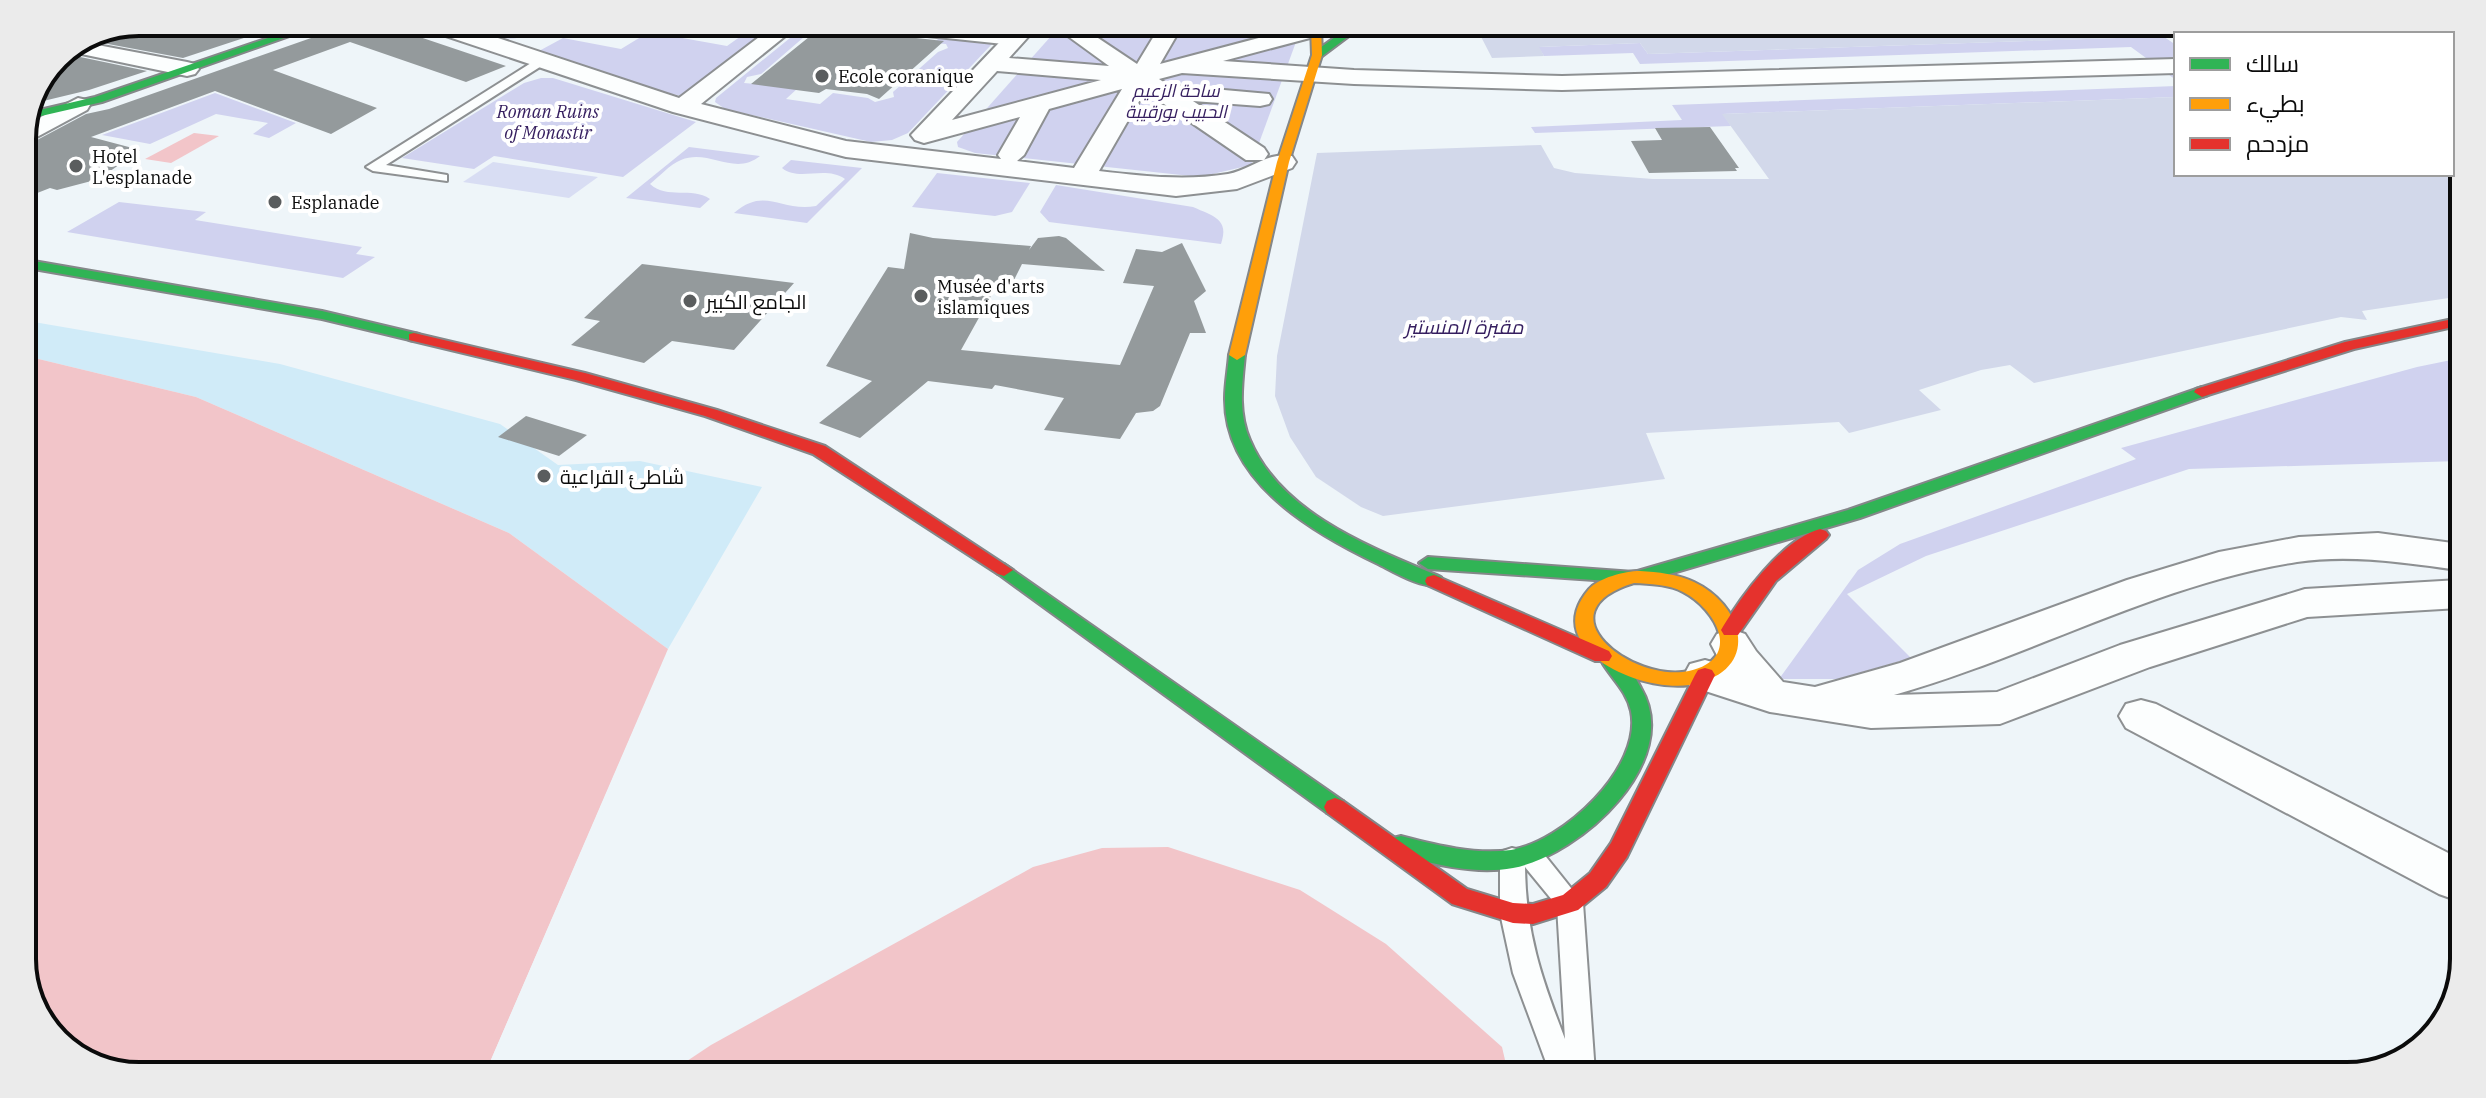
<svg xmlns="http://www.w3.org/2000/svg" width="2486" height="1098" viewBox="0 0 2486 1098" font-family="'IBM Plex Serif',Cairo,serif">
  <style>
    .green { fill: #d0d2ef }
    .sand { fill: #d0ebf8 }
    .cemetery { fill: #d2d8ea }
    .pitch { fill: #d8ddf3 }
    .water { fill: #f2c5c9 }
    .pier { fill: #eef5f9 }
    .building { fill: #949a9c }
    .lines { fill: none; stroke-linecap: round; stroke-linejoin: round }
    .lane-casing { stroke: #8d9092; stroke-width: 4 }
    .street-casing { stroke: #8d9092; stroke-width: 4 }
    .fast-casing { stroke: #848789; stroke-width: 4 }
    .slow-casing { stroke: #848789; stroke-width: 4 }
    .jam-casing { stroke: #848789; stroke-width: 4 }
    .lane { fill: #fcfefe; fill-rule: evenodd }
    .street { fill: #fcfefe; fill-rule: evenodd }
    .fast { fill: #30b455; fill-rule: evenodd }
    .slow { fill: #ff9f0a; fill-rule: evenodd }
    .jam { fill: #e5322d; fill-rule: evenodd }
    .poi-dot { fill: #5a5d5e; stroke: #fff; stroke-width: 3 }
    .labels { text-anchor: middle; dominant-baseline: central; stroke-width: 8; stroke-linejoin: round; paint-order: stroke }
    .far-poi-label { font-size: 18px; fill: #0b0b0b; stroke: #fff; text-anchor: start }
    .far-park-label { font-size: 18px; font-style: italic; fill: #351e5f; stroke: #fff }
    .poi-label { font-size: 20px; fill: #0b0b0b; stroke: #fff; text-anchor: start }
    .park-label { font-size: 20px; font-style: italic; fill: #351e5f; stroke: #fff }
    .rim { fill: none; stroke: #0b0b0b; stroke-width: 4 }
  </style>
  <rect width="100%" height="100%" fill="#eef5f9"/>
  <g class="green">
    <path d="M452 23 556 24C513 48 495 38 452 23Z"/>
    <path d="M758 24 779 25 683 96 660 92 539 51 563 38 621 49 649 32 727 46Z"/>
    <path d="M806 25 878 33 872 36C853 33 818 21 802 34L804 37 761 74 747 77 744 83 798 88 786 99 820 104 833 93 868 98 875 102 894 97 893 92 938 52 948 48 946 44 934 43 939 38 992 44 908 133 892 140 871 142 725 109 715 102 716 98Z"/>
    <path d="M1060 26 1299 27 1300 31 1251 165 1200 177 975 153 958 147 957 142Z"/>
    <path d="M2107 30H2154L2176 45V80L2131 47 1640 64 1633 53 1544 56 1538 47 1640 43 1648 54 2116 38Z"/>
    <path d="M541 78H553L696 122 623 177 494 156 474 169 402 158 524 83Z"/>
    <path d="M2176 86V97L1723 114 1731 126 1535 133 1531 127 1682 120 1672 105Z"/>
    <path d="M215 93 296 123 269 138 253 134 268 123 216 114 150 144 102 135Z"/>
    <path d="M689 147 760 156C734 177 709 148 681 160 670 164 659 177 650 184 668 200 691 186 710 199L700 208 626 198Z"/>
    <path d="M791 160 862 168 807 223 734 213C765 186 780 212 816 206L845 179C825 165 799 182 782 168Z"/>
    <path d="M937 173 1030 183 1012 212 995 216 912 207Z"/>
    <path d="M1056 185 1193 207C1213 216 1230 219 1221 244L1049 222 1040 212Z"/>
    <path d="M119 202 206 212 195 220 362 247 356 254 375 257 343 278 67 232Z"/>
    <path d="M2461 358 2460 461 2189 469 1926 556 1847 594 1911 658 1838 679H1779L1858 570 1900 544 2136 459 2121 448 2417 367Z"/>
  </g>
  <path class="sand" d="M22 320 280 364 500 424 558 465 640 461 762 487 668 649 509 533 196 397 22 355Z"/>
  <g class="cemetery">
    <path d="M1476 27 2107 30 2118 38 1648 54 1640 43 1539 47 1544 56 1492 58Z"/>
    <path d="M2176 97V174H2452V109H2456L2464 131 2462 296 2362 311 2367 320 2341 317 2034 383 2010 365 1981 370 1919 390 1941 410 1849 433 1839 422 1646 433 1665 479 1383 516 1361 507 1316 477 1290 437 1275 396 1277 356 1317 153 1541 145 1554 168 1575 173 1653 179H1769L1722 114Z"/>
  </g>
  <path class="pitch" d="M493 162 598 177 569 198 463 182Z"/>
  <g class="water">
    <path d="M194 133 219 136 171 163 145 159Z"/>
    <path d="M22 355 196 397 509 533 668 649 487 1069 94 1067 46 1030 22 967Z"/>
    <path d="M1168 847 1300 890 1386 944 1502 1047 1508 1073 675 1069 711 1045 1033 867 1102 848Z"/>
  </g>
  <path class="pier" d="M670 646 672 651 491 1069H487Z"/>
  <g class="building">
    <path d="M139 22H162L207 37 248 22 289 23 183 58 92 41Z"/>
    <path d="M337 23H392L390 27 506 66 466 82 350 42 273 70 377 108 331 134 215 91 91 137 140 150 99 179 57 190 50 188 22 199V148L86 114 109 109 331 31Z"/>
    <path d="M836 25H842L851 31 944 41 879 99 867 94 826 89 819 93 751 84 809 37V31Z"/>
    <path d="M64 53 66 54 147 71 89 90 35 103 56 56Z"/>
    <path d="M1710 127 1739 168H1735L1737 171 1649 173 1631 141 1662 140 1655 128Z"/>
    <path d="M910 233 933 238 1031 246 1029 250 1038 238 1059 236 1066 238 1105 271 1022 264 1010 288 996 287 961 350 1120 365 1154 286 1123 283 1136 249 1162 252 1182 243 1206 291 1194 301 1206 333H1190L1160 406 1153 411 1136 413 1120 439 1044 430 1064 398 995 385 992 389 928 381 860 438 819 423 872 381 826 366 888 267 904 269Z"/>
    <path d="M642 264 794 283 734 350 672 341 644 363 571 345 600 321 584 318Z"/>
    <path d="M526 416 587 435 559 456 498 437Z"/>
  </g>
  <g class="lines">
    <g class="lane-casing">
      <g id="lane">
        <path d="M668 24H682L672 31 666 27Z"/>
        <path d="M845 25H887L1013 37 1019 41 1013 45 851 28Z"/>
        <path d="M539 58 545 62 543 65 386 165 447 175V181L373 171 366 167Z"/>
        <path d="M1530 845 1539 848 1583 903 1595 1073H1550L1513 973 1500 913V858L1503 851 1512 848 1520 850ZM1525 867 1557 906 1565 1039C1541 977 1526 933 1525 867Z"/>
      </g>
    </g>
    <g class="street-casing">
      <g id="street">
        <path d="M419 23H453L679 98 775 25H799L701 104 846 141 1001 159 998 155 1020 117 924 143 915 140 911 135 1015 26H1038L1009 58 1109 66 1054 26H1080L1137 64 1160 26H1182L1160 64 1300 27H1327L1325 34 1223 61 1354 70 1562 76 2176 59V73L1562 90 1354 84 1182 73 1159 79 1168 85 1269 94 1272 99 1269 104 1260 106 1193 101 1264 148 1268 154 1264 160H1246L1145 91 1099 171C1143 176 1184 181 1228 174 1250 170 1269 151 1292 156L1296 162 1292 168 1237 189 1176 196 846 157 673 112 422 28ZM997 71 1101 80 952 120ZM1122 89 1074 168 1017 161 1024 155 1049 109Z"/>
        <path d="M87 43 187 62 195 64 199 69 195 74 187 76 67 51Z"/>
        <path d="M78 98 87 100 90 105 87 110 22 145 25 125Z"/>
        <path d="M2378 533 2460 544 2459 570C2405 563 2352 554 2297 562 2156 584 2030 657 1894 695L1997 692 2120 645 2305 589 2459 580V608L2307 617 2150 667 2000 724 1871 728 1770 712 1690 686 1684 675 1690 664 1705 660 1722 665 1711 644 1717 634 1731 629 1745 634 1756 651 1783 682 1815 687 1900 663 2127 580 2219 552 2299 537Z"/>
        <path d="M2141 700 2156 704 2456 857V900L2439 894 2126 728 2119 716 2126 704Z"/>
      </g>
    </g>
    <g class="fast-casing">
      <g id="fast">
        <path d="M312 23H326L102 102 28 119 31 112 95 97Z"/>
        <path d="M1349 27H1361L1321 57H1313V53Z"/>
        <path d="M22 259 322 311 419 334 421 337 414 341 322 319 22 267Z"/>
        <path d="M1237 350 1245 355C1242 384 1238 413 1250 440 1281 514 1372 548 1441 577L1443 581 1441 585C1423 590 1394 572 1378 564 1313 533 1224 482 1225 398 1225 384 1228 369 1229 355Z"/>
        <path d="M2202 387 2208 389 2210 392 2208 395 1860 518 1639 583 1428 569 1419 563 1428 557 1634 572 1848 510Z"/>
        <path d="M1004 564 1343 801 1346 807 1343 813 1335 816 1327 813 998 574 995 570Z"/>
        <path d="M1613 657C1626 661 1635 676 1641 688 1684 761 1581 855 1513 868 1474 875 1430 864 1393 852L1390 845 1393 838 1401 836C1436 845 1474 855 1511 850 1562 842 1643 768 1631 711 1627 692 1613 680 1603 664L1606 659Z"/>
      </g>
    </g>
    <g class="slow-casing">
      <g id="slow">
        <path d="M1311 27H1321L1322 55 1289 162 1245 355 1237 360 1229 355 1277 162 1312 55Z"/>
        <path d="M1640 571C1658 572 1677 574 1694 582 1741 604 1762 665 1699 683 1649 698 1536 650 1589 589 1599 578 1624 571 1640 571ZM1634 583C1650 584 1668 584 1683 592 1716 609 1744 659 1689 671 1633 683 1539 612 1634 583Z"/>
      </g>
    </g>
    <g class="jam-casing">
      <g id="jam">
        <path d="M2462 317V325L2354 349 2208 395 2202 397 2194 392 2196 389 2345 342Z"/>
        <path d="M414 333 585 373 717 410 825 446 1013 570 1004 576 998 574 813 454 705 416 576 380 409 340V334Z"/>
        <path d="M1820 529 1826 531 1829 535 1826 539 1776 581 1738 635H1724L1721 630C1740 598 1782 539 1820 529Z"/>
        <path d="M1434 575 1609 651 1612 656 1609 661H1595L1427 585 1425 581 1427 577Z"/>
        <path d="M1705 668 1712 670 1715 675 1627 857 1606 887 1578 910 1533 924 1513 923 1452 904 1327 813 1324 807 1327 801 1335 798 1343 801 1467 889 1513 903 1533 904 1563 895 1590 873 1611 843 1695 675 1698 670Z"/>
      </g>
    </g>
    <use href="#lane" class="lane"/>
    <use href="#street" class="street"/>
    <use href="#fast" class="fast"/>
    <use href="#slow" class="slow"/>
    <use href="#jam" class="jam"/>
  </g>
  <g class="poi-dot">
    <circle cx="822" cy="76" r="8"/>
    <circle cx="76" cy="166" r="8"/>
    <circle cx="275" cy="202" r="8"/>
    <circle cx="921" cy="296" r="8"/>
    <circle cx="690" cy="301" r="8"/>
    <circle cx="544" cy="476" r="8"/>
  </g>
  <g class="labels">
    <g class="far-poi-label">
      <text x="838" y="76">Ecole coranique</text>
      <text x="92" y="156">Hotel<tspan x="92" dy="21">L'esplanade</tspan></text>
      <text x="291" y="202">Esplanade</text>
      <text x="937" y="286">Musée d'arts<tspan x="937" dy="21">islamiques</tspan></text>
    </g>
    <g class="far-park-label">
      <text x="1176" y="90">ساحة الزعيم<tspan x="1176" dy="21">الحبيب بورقيبة</tspan></text>
      <text x="548" y="111">Roman Ruins<tspan x="548" dy="21">of Monastir</tspan></text>
    </g>
    <g class="poi-label">
      <text x="706" y="301">الجامع الكبير</text>
      <text x="560" y="476">شاطئ القراعية</text>
    </g>
    <g class="park-label">
      <text x="1464" y="326">مقبرة المنستير</text>
    </g>
  </g>
  <path d="M0 0H2486V1098H0ZM139 36H2347A103 103 0 0 1 2450 139V959A103 103 0 0 1 2347 1062H139A103 103 0 0 1 36 959V139A103 103 0 0 1 139 36Z" fill="#ebebeb" fill-rule="evenodd"/>
  <path class="rim" d="M139 36H2347A103 103 0 0 1 2450 139V959A103 103 0 0 1 2347 1062H139A103 103 0 0 1 36 959V139A103 103 0 0 1 139 36Z"/>
  <rect x="2174" y="32" width="280" height="144" fill="#ffffff" stroke="#9d9d9d" stroke-width="2"/>
  <rect x="2190" y="58" width="40" height="12" fill="#30b455" stroke="#9d9d9d" stroke-width="2"/>
  <text x="2246" y="72" font-size="24" fill="#0b0b0b">سالك</text>
  <rect x="2190" y="98" width="40" height="12" fill="#ff9f0a" stroke="#9d9d9d" stroke-width="2"/>
  <text x="2246" y="112" font-size="24" fill="#0b0b0b">بطيء</text>
  <rect x="2190" y="138" width="40" height="12" fill="#e5322d" stroke="#9d9d9d" stroke-width="2"/>
  <text x="2246" y="152" font-size="24" fill="#0b0b0b">مزدحم</text>
</svg>
